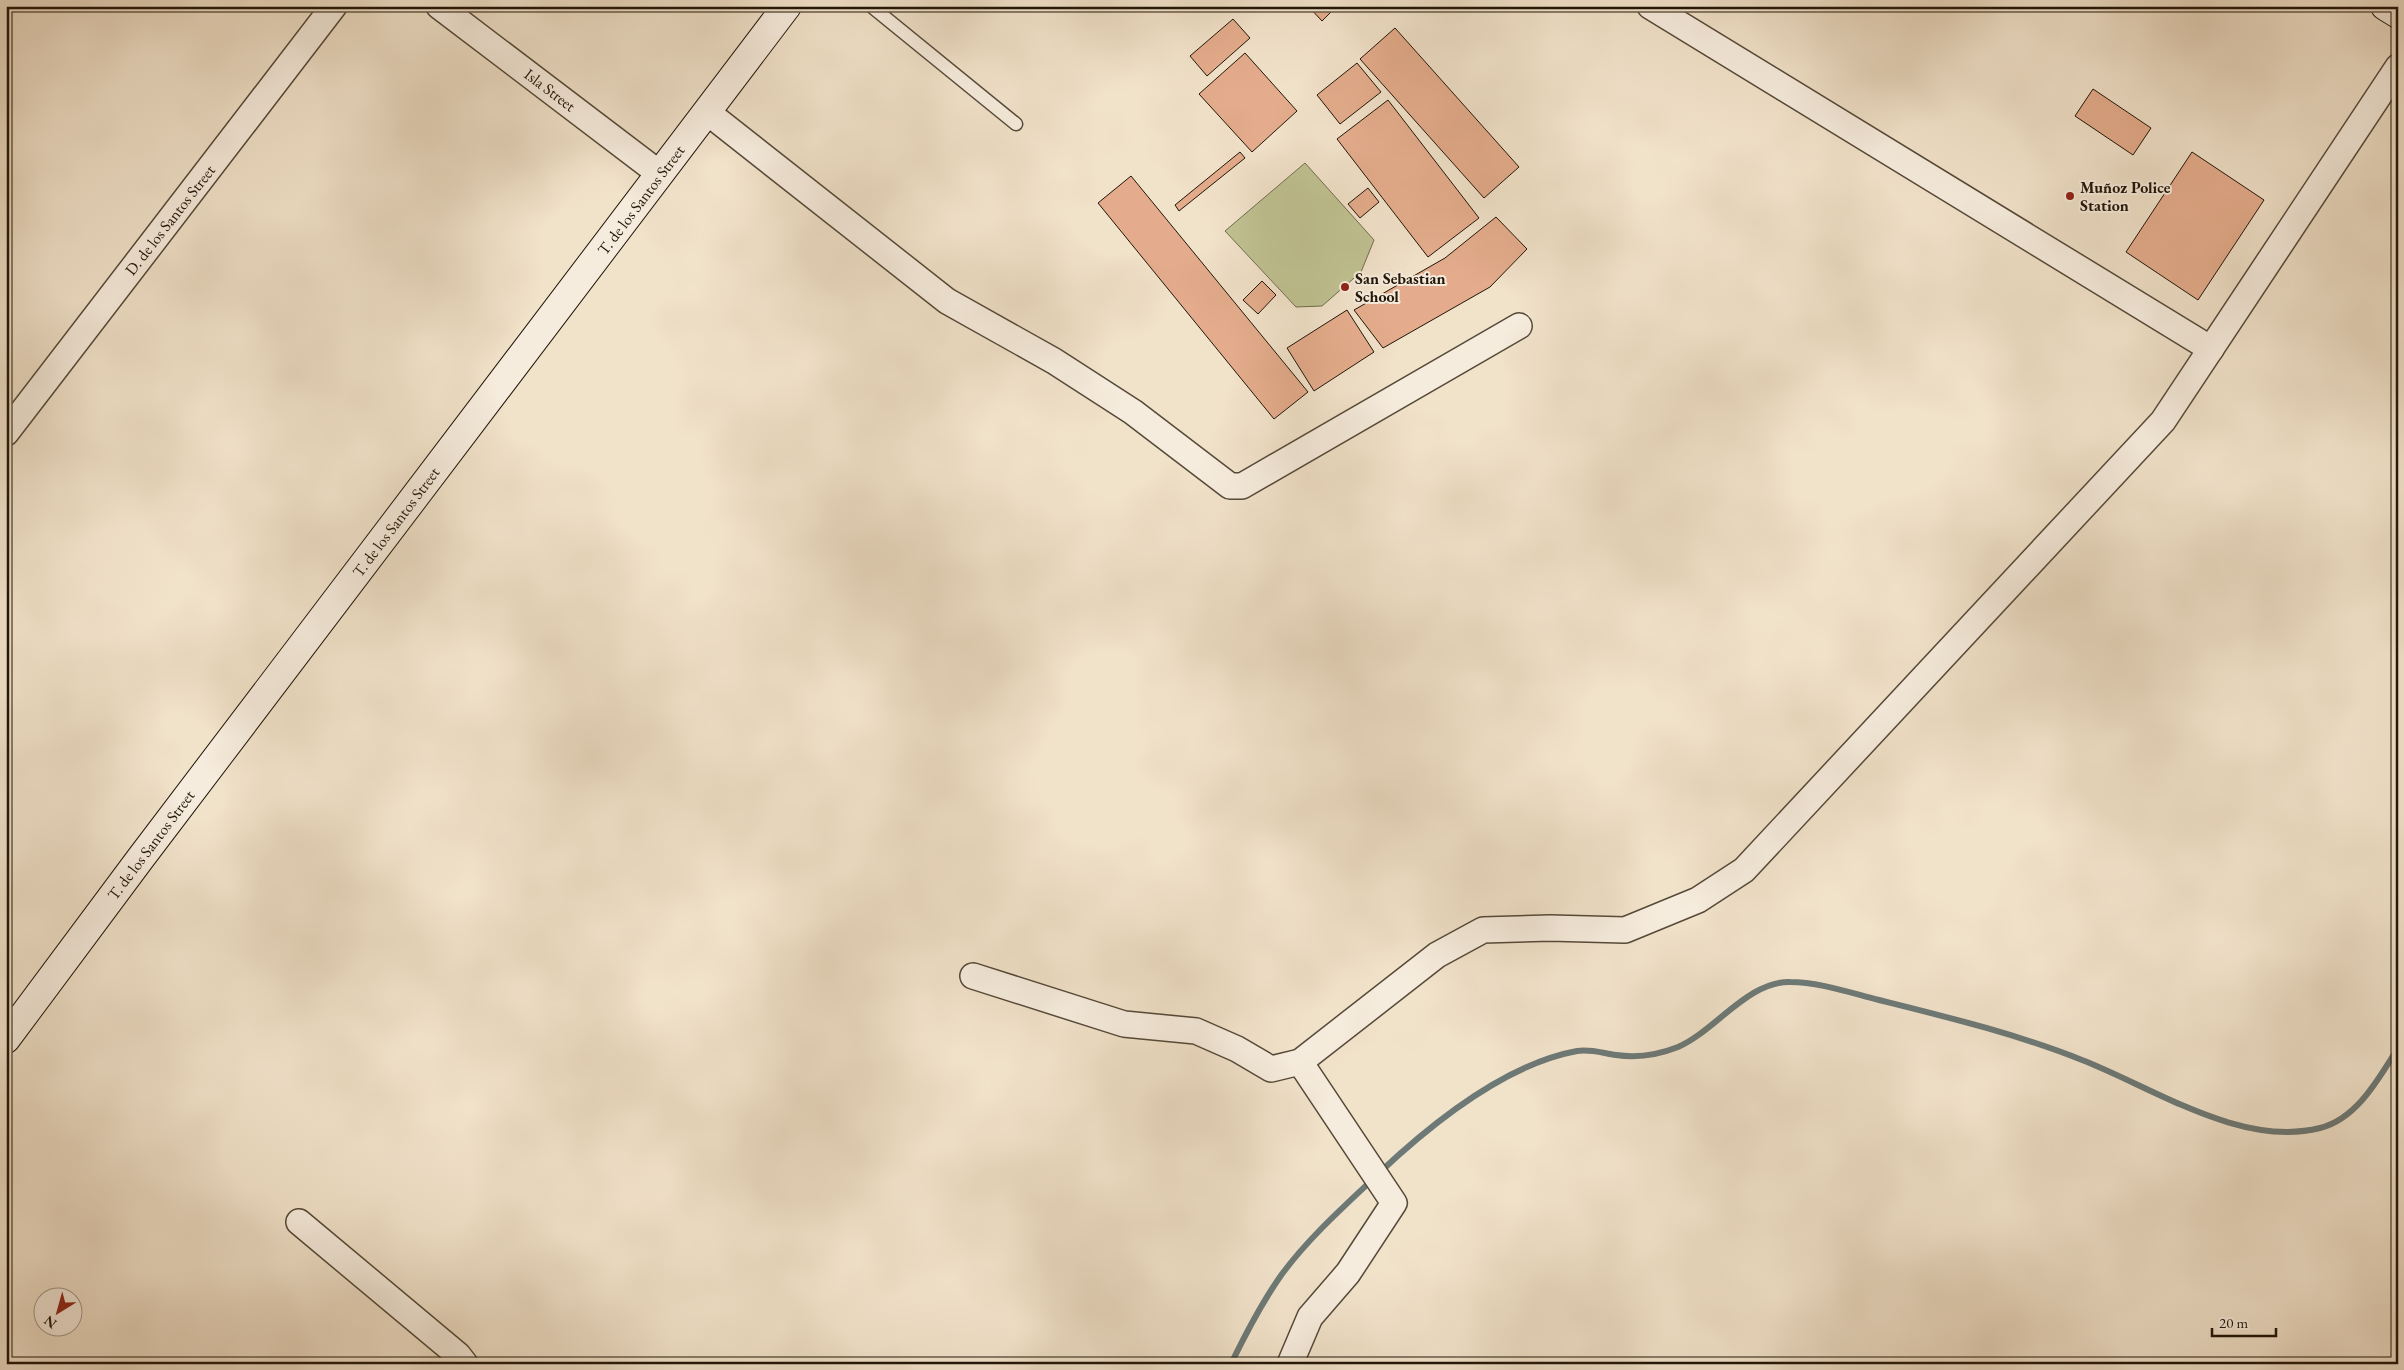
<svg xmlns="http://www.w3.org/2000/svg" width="2404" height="1370" viewBox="0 0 2404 1370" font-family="'EB Garamond',serif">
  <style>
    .green { fill: #c0c292; stroke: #706c4d }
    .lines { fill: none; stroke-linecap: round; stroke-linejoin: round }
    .stream { stroke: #6d7976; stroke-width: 6 }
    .building { fill: #e4ac8c; stroke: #211608 }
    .lane-casing { stroke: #554938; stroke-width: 15 }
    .street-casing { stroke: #554938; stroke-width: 28 }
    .secondary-casing { stroke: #211608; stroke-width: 30 }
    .lane { stroke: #f6ecdd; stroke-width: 12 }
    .street { stroke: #f6ecdd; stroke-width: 25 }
    .secondary { stroke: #f6ecdd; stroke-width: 28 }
    .poi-dot { fill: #8f2418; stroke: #f6ecdd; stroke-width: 2 }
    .labels { text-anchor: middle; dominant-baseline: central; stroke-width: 4; stroke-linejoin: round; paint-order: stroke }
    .street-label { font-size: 16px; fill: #211608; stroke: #f6ecdd }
    .poi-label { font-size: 16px; font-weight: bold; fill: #211608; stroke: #f6ecdd; text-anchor: start }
  </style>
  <rect width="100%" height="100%" fill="#f1e2ca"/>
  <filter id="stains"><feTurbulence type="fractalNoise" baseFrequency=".004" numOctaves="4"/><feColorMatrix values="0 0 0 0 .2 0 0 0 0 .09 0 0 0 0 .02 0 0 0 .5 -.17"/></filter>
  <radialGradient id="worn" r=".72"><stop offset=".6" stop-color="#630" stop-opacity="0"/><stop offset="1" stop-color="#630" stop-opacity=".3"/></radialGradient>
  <path class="green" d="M1305 163 1374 240 1361 272 1322 306 1296 307 1225 231Z"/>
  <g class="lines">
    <g class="stream">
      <path d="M1379 1173C1430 1125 1506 1064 1577 1051 1591 1049 1602 1053 1616 1055 1637 1058 1658 1055 1678 1047 1715 1031 1748 981 1790 982 1819 982 1851 993 1879 1000 1947 1017 2017 1034 2082 1060 2152 1087 2241 1148 2320 1128 2357 1119 2379 1078 2398 1048"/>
      <path d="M1231 1364C1246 1333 1262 1302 1282 1274 1308 1239 1341 1209 1372 1180"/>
    </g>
  </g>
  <g class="building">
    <path d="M1308 6H1337L1322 21Z"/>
    <path d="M1233 19 1250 38 1207 76 1190 56Z"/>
    <path d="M1395 28 1519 167 1484 198 1360 59Z"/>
    <path d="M1245 53 1297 111 1252 152 1199 94Z"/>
    <path d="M1357 63 1381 92 1340 124 1317 95Z"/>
    <path d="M2093 89 2151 128 2133 155 2075 116Z"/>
    <path d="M1388 100 1479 218 1428 257 1337 139Z"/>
    <path d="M1240 152 1245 158 1179 211 1175 205Z"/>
    <path d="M2192 152 2264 200 2198 300 2126 252Z"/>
    <path d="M1131 176 1308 392 1274 419 1098 203Z"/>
    <path d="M1368 188 1379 202 1360 218 1348 204Z"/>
    <path d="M1496 217 1527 249 1490 287 1383 348 1354 310 1445 258Z"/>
    <path d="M1262 281 1276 295 1258 314 1243 300Z"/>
    <path d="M1347 310 1374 352 1314 391 1287 348Z"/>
  </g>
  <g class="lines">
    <g class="lane-casing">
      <path id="lane" d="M871 6 1016 124"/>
    </g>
    <g class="street-casing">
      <g id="street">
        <path d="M439 6 660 174"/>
        <path d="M1650 6 2211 349"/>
        <path d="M707 112 947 301 1054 361 1133 412 1230 486H1242L1519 326"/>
        <path d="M6 433 334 6"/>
        <path d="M973 976 1124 1024 1196 1031 1237 1049 1271 1069 1300 1062 1437 955 1483 930 1550 928 1625 930 1698 900 1744 870 2163 421 2398 67"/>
        <path d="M299 1222 458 1355 465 1364"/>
        <path d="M1290 1364 1310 1317 1348 1273 1394 1203 1300 1062"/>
      </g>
    </g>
    <g class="secondary-casing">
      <g id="secondary">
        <path d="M2385 6 2398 14"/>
        <path d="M6 1039 140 859 787 6"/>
      </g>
    </g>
    <use href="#lane" class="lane"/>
    <use href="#street" class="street"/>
    <use href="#secondary" class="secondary"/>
  </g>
  <g class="poi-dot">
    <circle cx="2070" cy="196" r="5"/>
    <circle cx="1345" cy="287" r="5"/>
  </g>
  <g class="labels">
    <g class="street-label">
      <text transform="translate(550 90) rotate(37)">Isla Street</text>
      <text transform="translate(641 200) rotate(-53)">T. de los Santos Street</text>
      <text transform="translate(170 220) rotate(-52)">D. de los Santos Street</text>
      <text transform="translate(396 522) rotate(-53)">T. de los Santos Street</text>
      <text transform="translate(151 845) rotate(-53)">T. de los Santos Street</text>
    </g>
    <g class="poi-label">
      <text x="2080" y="187">Muñoz Police<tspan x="2080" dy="18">Station</tspan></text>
      <text x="1355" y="278">San Sebastian<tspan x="1355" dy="18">School</tspan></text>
    </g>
  </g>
  <rect width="2404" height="1370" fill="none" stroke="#f1e2ca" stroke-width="25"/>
  <rect x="8" y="8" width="2389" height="1355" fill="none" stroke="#211608" stroke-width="2.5"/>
  <rect x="12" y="12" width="2379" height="1345" fill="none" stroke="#211608"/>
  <g transform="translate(58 1312) rotate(217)"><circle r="24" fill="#f6ecdd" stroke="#a19688"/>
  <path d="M0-4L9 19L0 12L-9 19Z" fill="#8f2418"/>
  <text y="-8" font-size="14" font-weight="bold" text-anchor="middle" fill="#211608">N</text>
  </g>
  <path d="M2212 1328v8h64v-8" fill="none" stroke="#211608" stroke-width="2.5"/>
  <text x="2219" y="1328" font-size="15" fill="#211608" stroke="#f6ecdd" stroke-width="4" paint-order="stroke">20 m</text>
  <rect width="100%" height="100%" filter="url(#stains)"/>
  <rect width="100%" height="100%" fill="url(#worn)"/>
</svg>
